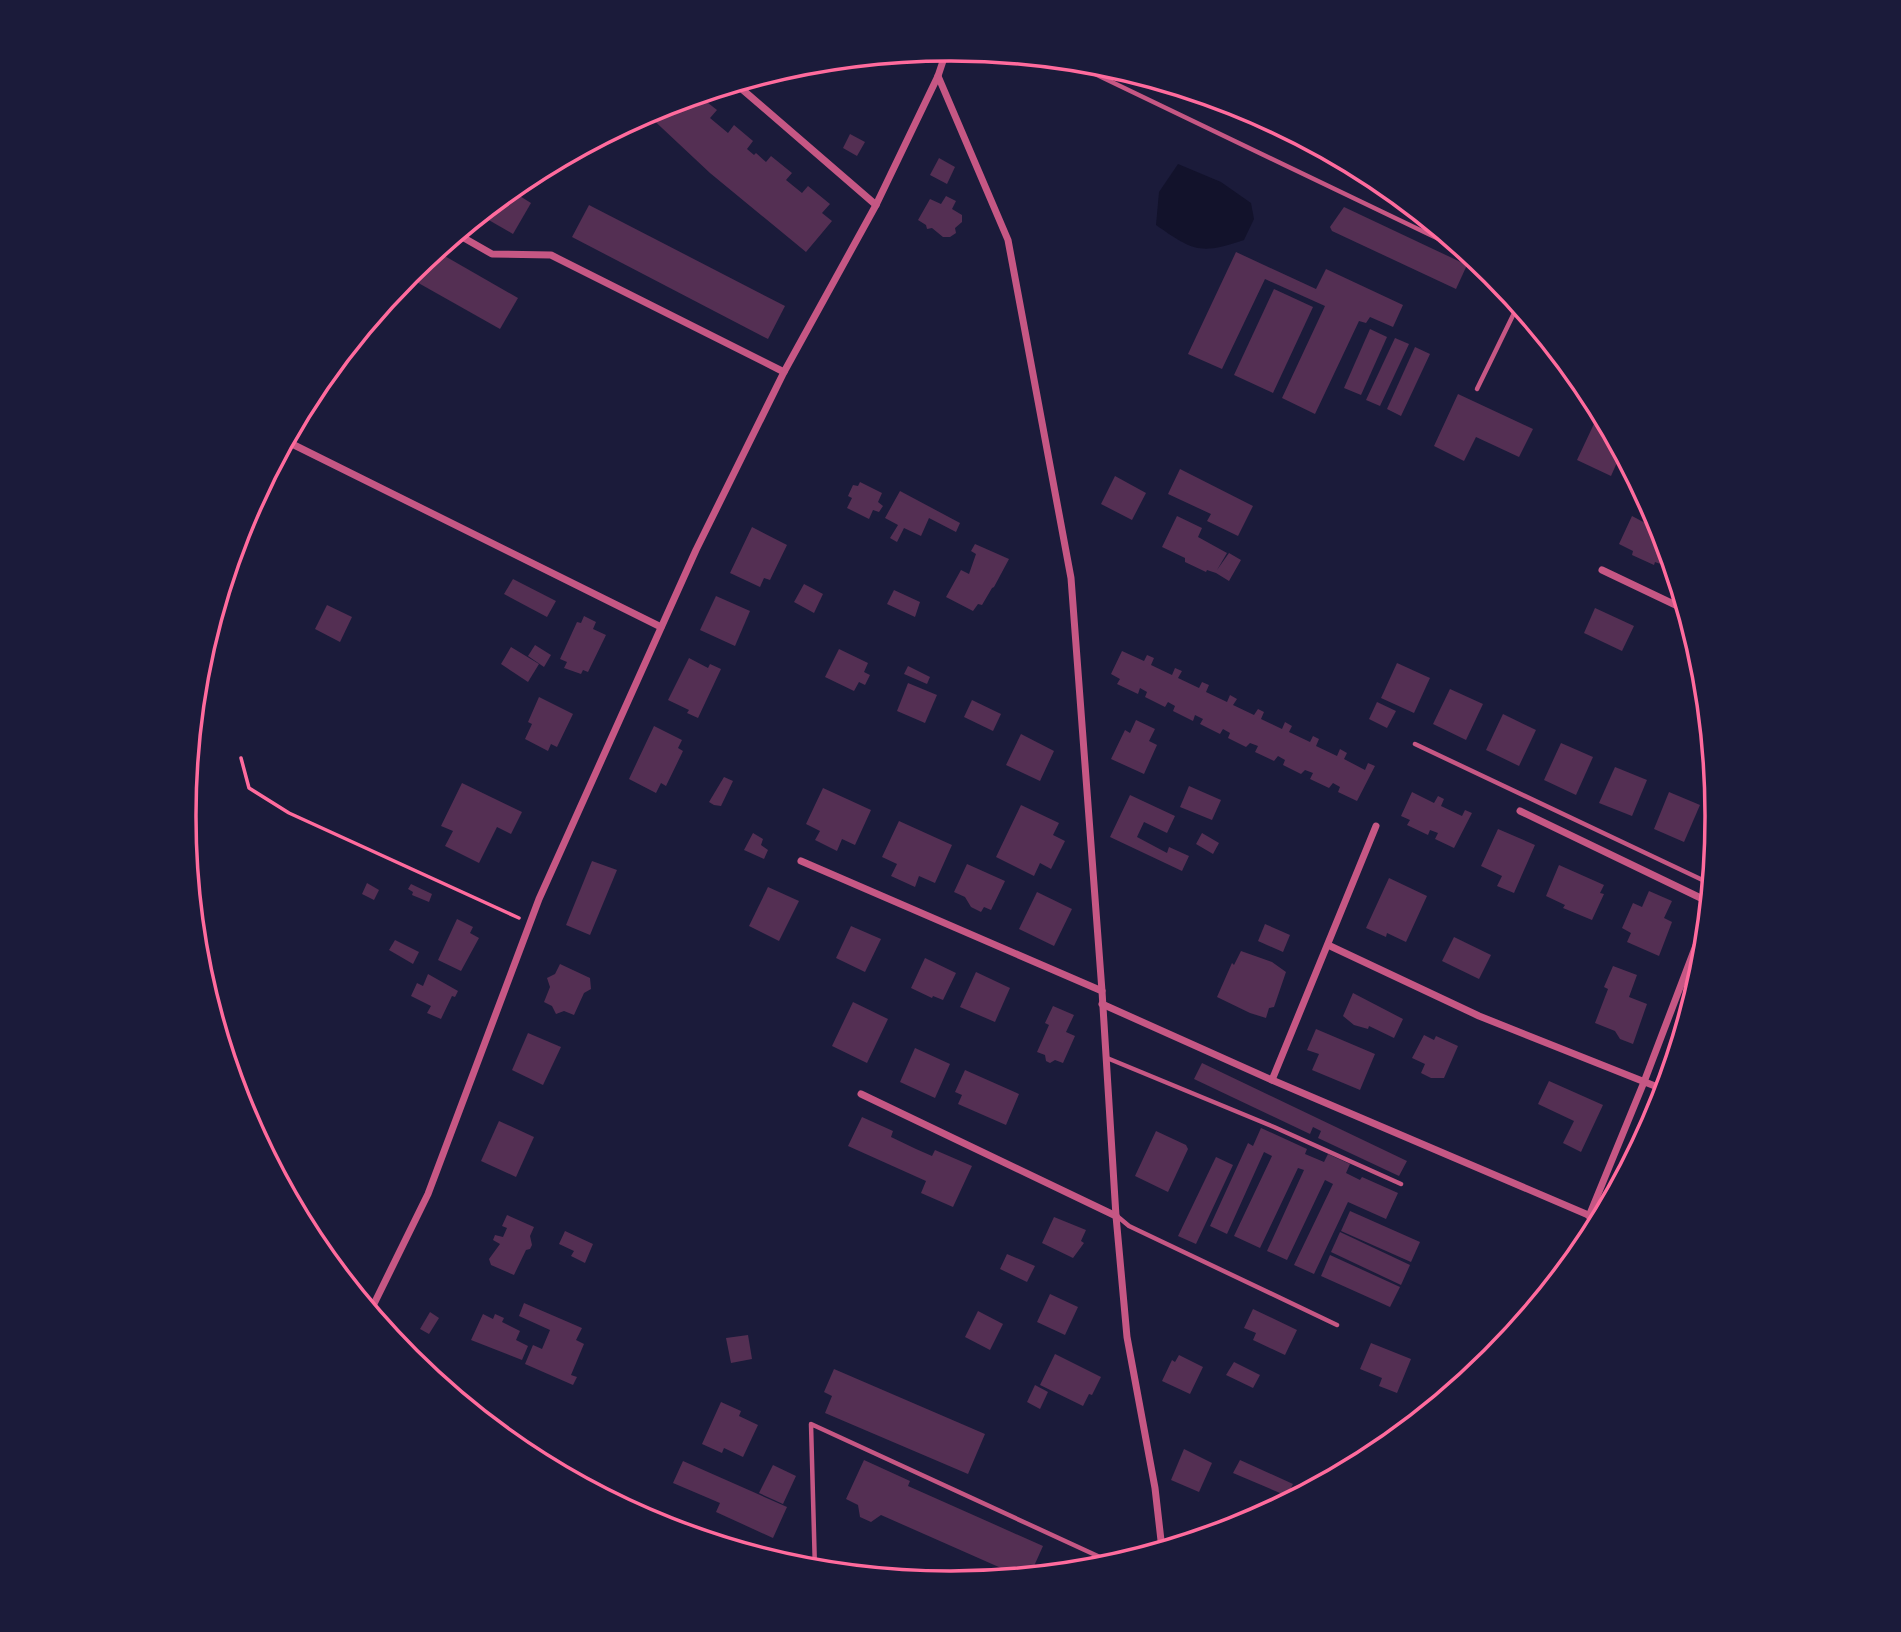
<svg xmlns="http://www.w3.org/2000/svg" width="1901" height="1632" viewBox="0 0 1901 1632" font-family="Lato,sans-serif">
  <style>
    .water { fill: #12122b }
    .building { fill: #542f53 }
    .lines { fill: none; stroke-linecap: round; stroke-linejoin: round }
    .path { stroke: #ff6b9d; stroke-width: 3.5 }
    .service { stroke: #c65784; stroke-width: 4.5 }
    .minor { stroke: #c65784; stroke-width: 7 }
    .rim { fill: none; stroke: #ff6b9d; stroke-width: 3.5 }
  </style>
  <rect width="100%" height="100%" fill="#1b1b3a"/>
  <path class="water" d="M1178 164 1221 182 1251 203 1254 219 1244 240C1200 255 1193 251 1156 225L1159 192Z"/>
  <g class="building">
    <path d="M698 95 717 110 710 118 728 133 734 125 753 141 747 149 754 155 756 153 766 162 771 156 792 173 786 180 802 193 808 186 830 204 822 213 832 221 806 252 710 173 646 113 657 107 691 97 693 98Z"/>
    <path d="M850 134 865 142 857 156 843 148Z"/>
    <path d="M939 158 955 167 947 184 930 175Z"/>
    <path d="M510 190 531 203 513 234 480 215Z"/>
    <path d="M946 196 956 201 952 209 962 215V222L955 228 956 233 950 237H943L932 228 927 229 926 225 918 220 930 199 941 204Z"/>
    <path d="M589 205 785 306 768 339 572 237Z"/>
    <path d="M1344 207 1467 265 1456 289 1332 231 1330 227Z"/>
    <path d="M436 251 518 298 500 329 406 276Z"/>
    <path d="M1236 252 1316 289 1326 269 1403 305 1393 327 1370 317 1366 323 1359 321 1315 414 1282 398 1325 306 1265 279 1222 369 1188 354Z"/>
    <path d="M1274 289 1313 307 1273 393 1234 375Z"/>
    <path d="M1370 329 1387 337 1361 395 1344 388Z"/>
    <path d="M1395 338 1409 344 1380 406 1366 400Z"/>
    <path d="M1415 347 1430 354 1401 416 1387 409Z"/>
    <path d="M1458 394 1533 429 1519 457 1476 437 1464 461 1434 446Z"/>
    <path d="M1600 411 1619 447 1614 456 1619 458 1611 476 1577 460Z"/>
    <path d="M1180 469 1253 506 1238 536 1207 521 1211 514 1168 494Z"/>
    <path d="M1115 476 1146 493 1132 520 1101 504Z"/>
    <path d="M860 482 882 493 878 502 883 506 879 512 873 510 869 519 847 508 852 498 848 496 853 485 858 486Z"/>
    <path d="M900 491 960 523 956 532 929 518 921 536 904 528 897 542 890 538 898 525 885 518Z"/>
    <path d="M1177 516 1202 528 1198 537 1227 553 1217 570 1229 553 1241 560 1229 581 1216 573 1207 570 1206 572 1185 562V558L1162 547Z"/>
    <path d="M1632 516 1649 525 1648 528 1655 531 1657 528 1659 529 1658 532 1663 535 1672 566 1671 568 1655 562 1654 565 1632 555 1633 551 1619 544Z"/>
    <path d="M752 527 787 545 770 580 764 578 760 587 730 573Z"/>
    <path d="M975 544 1009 559 994 587 992 588 982 605 978 604 973 611 946 597 961 570 969 574 976 554 971 551Z"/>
    <path d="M513 579 556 601 547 617 504 594Z"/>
    <path d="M804 584 823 594 814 613 794 602Z"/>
    <path d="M894 590 920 602 915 617 887 604Z"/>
    <path d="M716 596 750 611 735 646 700 630Z"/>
    <path d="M327 605 352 617 340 642 315 629Z"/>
    <path d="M1595 608 1634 626 1622 651 1584 633Z"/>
    <path d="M584 616 596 622 593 629 606 635 588 672 583 670 581 674 564 668 567 662 560 659 577 622 581 623Z"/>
    <path d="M535 645 551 655 544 667 528 656Z"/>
    <path d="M511 647 539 664 528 682 501 664Z"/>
    <path d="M839 649 868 663 864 672 870 675 865 685 859 682 854 691 825 677Z"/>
    <path d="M1122 651 1144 661 1147 655 1154 658 1151 665 1172 675 1175 668 1182 671 1178 678 1199 688 1202 682 1209 685 1206 692 1227 702 1230 695 1237 699 1233 705 1254 715 1258 709 1264 712 1261 719 1282 729 1285 722 1292 726 1289 732 1310 742 1313 736 1319 739 1316 746 1337 756 1340 749 1347 753 1344 759 1365 770 1368 763 1375 766 1357 801 1338 792 1340 787 1333 783 1329 788 1310 779 1313 773 1305 770 1301 774 1283 765 1285 760 1278 756 1274 761 1255 752 1258 746 1250 743 1246 747 1228 738 1230 733 1223 729 1220 734 1200 724 1203 719 1195 715 1193 721 1173 711 1175 706 1168 702 1165 707 1145 697 1147 692 1140 688 1138 694 1117 684 1120 679 1111 674Z"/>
    <path d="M689 658 708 668 710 664 721 669 698 718 687 713 689 710 668 700Z"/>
    <path d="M1397 663 1430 678 1414 713 1381 698Z"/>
    <path d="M908 666 930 677 927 684 904 674Z"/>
    <path d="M908 683 937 695 925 723 897 711Z"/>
    <path d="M1450 689 1483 704 1466 740 1433 724Z"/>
    <path d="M539 697 573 714 557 747 551 744 548 751 525 739 532 724 528 722Z"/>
    <path d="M972 700 1001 714 993 731 964 717Z"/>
    <path d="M1377 702 1396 711 1387 728 1369 719Z"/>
    <path d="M1503 714 1536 730 1519 766 1486 750Z"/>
    <path d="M1136 720 1155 729 1149 741 1157 745 1144 774 1111 759 1125 730 1130 733Z"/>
    <path d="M654 726 682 740 678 748 683 751 666 786 661 783 656 793 629 779Z"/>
    <path d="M1021 734 1054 751 1040 781 1006 765Z"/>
    <path d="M1561 743 1593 757 1576 795 1544 780Z"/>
    <path d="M1615 767 1647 780 1632 816 1599 803Z"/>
    <path d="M724 777 733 781 721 806 714 805 709 802Z"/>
    <path d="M462 783 522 812 511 834 497 827 479 863 445 846 453 831 441 826Z"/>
    <path d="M1189 786 1221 800 1212 820 1180 807Z"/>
    <path d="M823 788 871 810 855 845 842 839 837 851 815 840 820 831 806 824Z"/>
    <path d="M1412 792 1434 803 1438 796 1444 799 1441 806 1462 816 1465 810 1472 813 1454 848 1435 839 1438 833 1430 830 1428 835 1407 825 1410 820 1401 816Z"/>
    <path d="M1669 792 1700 805 1684 842 1654 829Z"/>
    <path d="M1130 795 1175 816 1167 833 1144 822 1137 837 1167 853 1169 847 1189 856 1182 871 1110 837Z"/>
    <path d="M1021 805 1059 823 1053 835 1065 841 1051 869 1040 863 1034 876 996 857Z"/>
    <path d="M899 821 952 845 935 883 919 876 915 887 891 876 897 864 882 857Z"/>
    <path d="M1498 829 1535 845 1514 893 1497 886 1502 876 1481 866Z"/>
    <path d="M753 833 763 839 761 845 768 850 764 859 744 850Z"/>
    <path d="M1202 833 1219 843 1213 854 1196 844Z"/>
    <path d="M592 861 617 870 590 935 566 925Z"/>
    <path d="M967 864 1005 881 991 910 984 907 981 912 971 907 965 897 954 892Z"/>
    <path d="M1559 865 1604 885 1600 893 1604 894 1592 920 1563 908 1565 905 1546 896Z"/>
    <path d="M1389 878 1427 896 1406 942 1387 933 1386 937 1366 928Z"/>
    <path d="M367 883 379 890 374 900 362 894Z"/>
    <path d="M411 884 432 894 429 902 412 895 413 892 408 889Z"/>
    <path d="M768 887 799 901 779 941 749 926Z"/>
    <path d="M1649 891 1672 901 1664 918 1672 922 1659 956 1627 942 1631 933 1622 928 1633 903 1642 907Z"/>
    <path d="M1037 892 1072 909 1054 946 1019 929Z"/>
    <path d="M457 919 473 927 470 933 479 938 461 971 438 960Z"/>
    <path d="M1265 924 1290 935 1283 952 1258 941Z"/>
    <path d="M851 926 881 939 865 972 836 958Z"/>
    <path d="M1454 937 1491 955 1479 979 1442 961Z"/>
    <path d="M395 940 419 952 413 964 389 950Z"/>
    <path d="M1241 951 1272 962 1286 972 1274 1007 1269 1008 1266 1018 1250 1013 1217 997 1232 963 1234 965Z"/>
    <path d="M925 958 956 973 943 1000 933 996 932 998 911 988Z"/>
    <path d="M560 964 590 978 591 989 584 993 574 1015 564 1011 556 1014 552 1006 544 1002 550 987 547 978 555 974Z"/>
    <path d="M1613 966 1637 975 1629 997 1647 1004 1633 1044 1620 1039 1615 1031 1595 1023 1608 989 1604 987Z"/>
    <path d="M976 972 1010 988 995 1022 960 1007Z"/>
    <path d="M428 974 458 991 455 997 452 996 441 1019 427 1013 431 1006 411 996 417 983 423 986Z"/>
    <path d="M1353 993 1403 1019 1394 1038 1369 1026 1368 1029 1354 1025 1343 1016Z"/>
    <path d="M853 1002 888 1019 867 1063 832 1046Z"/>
    <path d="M1053 1006 1074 1015 1066 1032 1075 1036 1063 1063 1055 1060 1050 1063 1046 1061 1045 1055 1037 1052 1049 1025 1045 1023Z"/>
    <path d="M1316 1029 1375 1054 1360 1090 1312 1070 1319 1054 1307 1050Z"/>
    <path d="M528 1033 561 1047 543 1085 512 1070Z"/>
    <path d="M1424 1035 1434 1040 1436 1036 1458 1046 1444 1078H1431L1421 1073 1425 1064 1412 1058Z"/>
    <path d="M915 1048 950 1064 935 1098 900 1082Z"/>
    <path d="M1202 1063 1407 1161 1399 1176 1318 1138 1321 1131 1313 1127 1310 1134 1194 1079Z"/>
    <path d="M965 1070 1019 1094 1006 1125 958 1104 962 1095 955 1092Z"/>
    <path d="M1549 1081 1603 1105 1581 1152 1563 1143 1574 1121 1538 1104Z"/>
    <path d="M862 1117 893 1131 891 1137 916 1149 932 1156 935 1150 972 1166 953 1207 921 1193 926 1181 848 1146Z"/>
    <path d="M499 1121 534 1137 516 1177 481 1161Z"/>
    <path d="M1261 1128 1307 1149 1305 1154 1324 1162 1328 1154 1350 1164 1346 1173 1360 1180 1362 1177 1398 1193 1386 1219 1348 1202 1314 1274 1294 1265 1333 1184 1325 1180 1287 1260 1267 1251 1304 1170 1298 1168 1260 1248 1234 1236 1272 1156 1264 1152 1227 1234 1210 1226 1248 1143 1253 1146Z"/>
    <path d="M1156 1131 1186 1145 1188 1149 1168 1192 1135 1176Z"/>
    <path d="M1216 1157 1233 1165 1196 1244 1178 1236Z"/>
    <path d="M1350 1211 1420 1242 1411 1262 1341 1231Z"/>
    <path d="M507 1215 534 1227 530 1236 532 1245 530 1249 526 1250 514 1275 491 1265 489 1259 500 1244 493 1240 495 1235 503 1237 507 1228 502 1226Z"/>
    <path d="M1054 1217 1086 1230 1081 1241 1084 1243 1073 1258 1042 1243Z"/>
    <path d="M565 1231 593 1244 585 1263 571 1256 574 1251 559 1244Z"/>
    <path d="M1340 1232 1410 1265 1401 1285 1331 1252Z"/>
    <path d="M1007 1254 1035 1266 1027 1282 1000 1269Z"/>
    <path d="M1330 1255 1400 1287 1390 1307 1321 1276Z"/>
    <path d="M1050 1294 1078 1307 1065 1335 1037 1322Z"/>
    <path d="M524 1303 582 1328 576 1340 584 1344 571 1375 577 1377 573 1385 525 1364 533 1345 542 1349 550 1330 519 1316Z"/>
    <path d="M1253 1309 1297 1330 1285 1355 1253 1340 1256 1333 1244 1328Z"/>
    <path d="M978 1311 1003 1324 990 1350 965 1337Z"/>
    <path d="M430 1312 439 1318 429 1334 420 1329Z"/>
    <path d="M483 1314 493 1319 495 1314 504 1318 502 1322 520 1331 516 1340 528 1346 522 1360 471 1340Z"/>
    <path d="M748 1335 752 1359 731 1363 726 1338Z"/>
    <path d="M1371 1343 1411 1359 1397 1393 1379 1386 1382 1378 1360 1369Z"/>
    <path d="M1055 1354 1101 1377 1092 1395 1089 1394 1083 1406 1040 1385Z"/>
    <path d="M1179 1355 1203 1367 1190 1394 1162 1381 1172 1360 1175 1362Z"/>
    <path d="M1234 1362 1260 1375 1253 1388 1226 1375Z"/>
    <path d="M834 1369 985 1434 968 1474 825 1413 832 1396 824 1392Z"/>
    <path d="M1035 1385 1048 1392 1040 1409 1027 1402Z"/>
    <path d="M721 1402 741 1411 739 1416 758 1425 743 1457 724 1448 722 1453 702 1444Z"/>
    <path d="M1184 1449 1212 1463 1199 1492 1171 1480Z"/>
    <path d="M864 1460 910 1481 908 1486 1043 1546 1030 1575 1019 1576 881 1515 871 1522 860 1517 858 1505 846 1499Z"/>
    <path d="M1240 1460 1293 1484 1287 1496 1233 1473Z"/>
    <path d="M683 1461 787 1507 773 1538 716 1512 720 1503 673 1483Z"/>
    <path d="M773 1465 796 1476 783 1504 759 1493Z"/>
  </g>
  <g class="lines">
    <path class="path" d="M241 758 249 788 289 813 519 918"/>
    <g class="service">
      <path d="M1068 61 1468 253"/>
      <path d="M1477 389 1518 305"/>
      <path d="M1415 744 1711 884"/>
      <path d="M1107 1058 1274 1127 1401 1184"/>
      <path d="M1117 1216 1129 1226 1337 1325"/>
      <path d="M815 1570 811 1424 1115 1564"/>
    </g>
    <g class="minor">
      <path d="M938 76 1008 240 1071 578 1102 991 1116 1216 1127 1337 1155 1488 1162 1549"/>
      <path d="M736 84 876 205"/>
      <path d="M457 234 492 254 551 255 784 372"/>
      <path d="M286 441 661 627"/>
      <path d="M1602 570 1686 610"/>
      <path d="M1520 811 1709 902"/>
      <path d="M801 861 1102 991"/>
      <path d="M1328 945 1479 1016 1665 1090"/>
      <path d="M1102 1004 1272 1080 1600 1220"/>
      <path d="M1272 1080 1376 826"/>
      <path d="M861 1094 1116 1216"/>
      <path d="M1589 1216 1644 1082 1708 914"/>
      <path d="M370 1312 428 1194 539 899 696 550 784 372 876 205 938 76 947 49"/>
    </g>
  </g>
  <path d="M0 0H1901V1632H0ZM950 61H951A754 754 0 0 1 1705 815V817A754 754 0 0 1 951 1571H950A754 754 0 0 1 196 817V815A754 754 0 0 1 950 61Z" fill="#1b1b3a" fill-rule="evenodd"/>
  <path class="rim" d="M950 61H951A754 754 0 0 1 1705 815V817A754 754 0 0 1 951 1571H950A754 754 0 0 1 196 817V815A754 754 0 0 1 950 61Z"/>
</svg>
